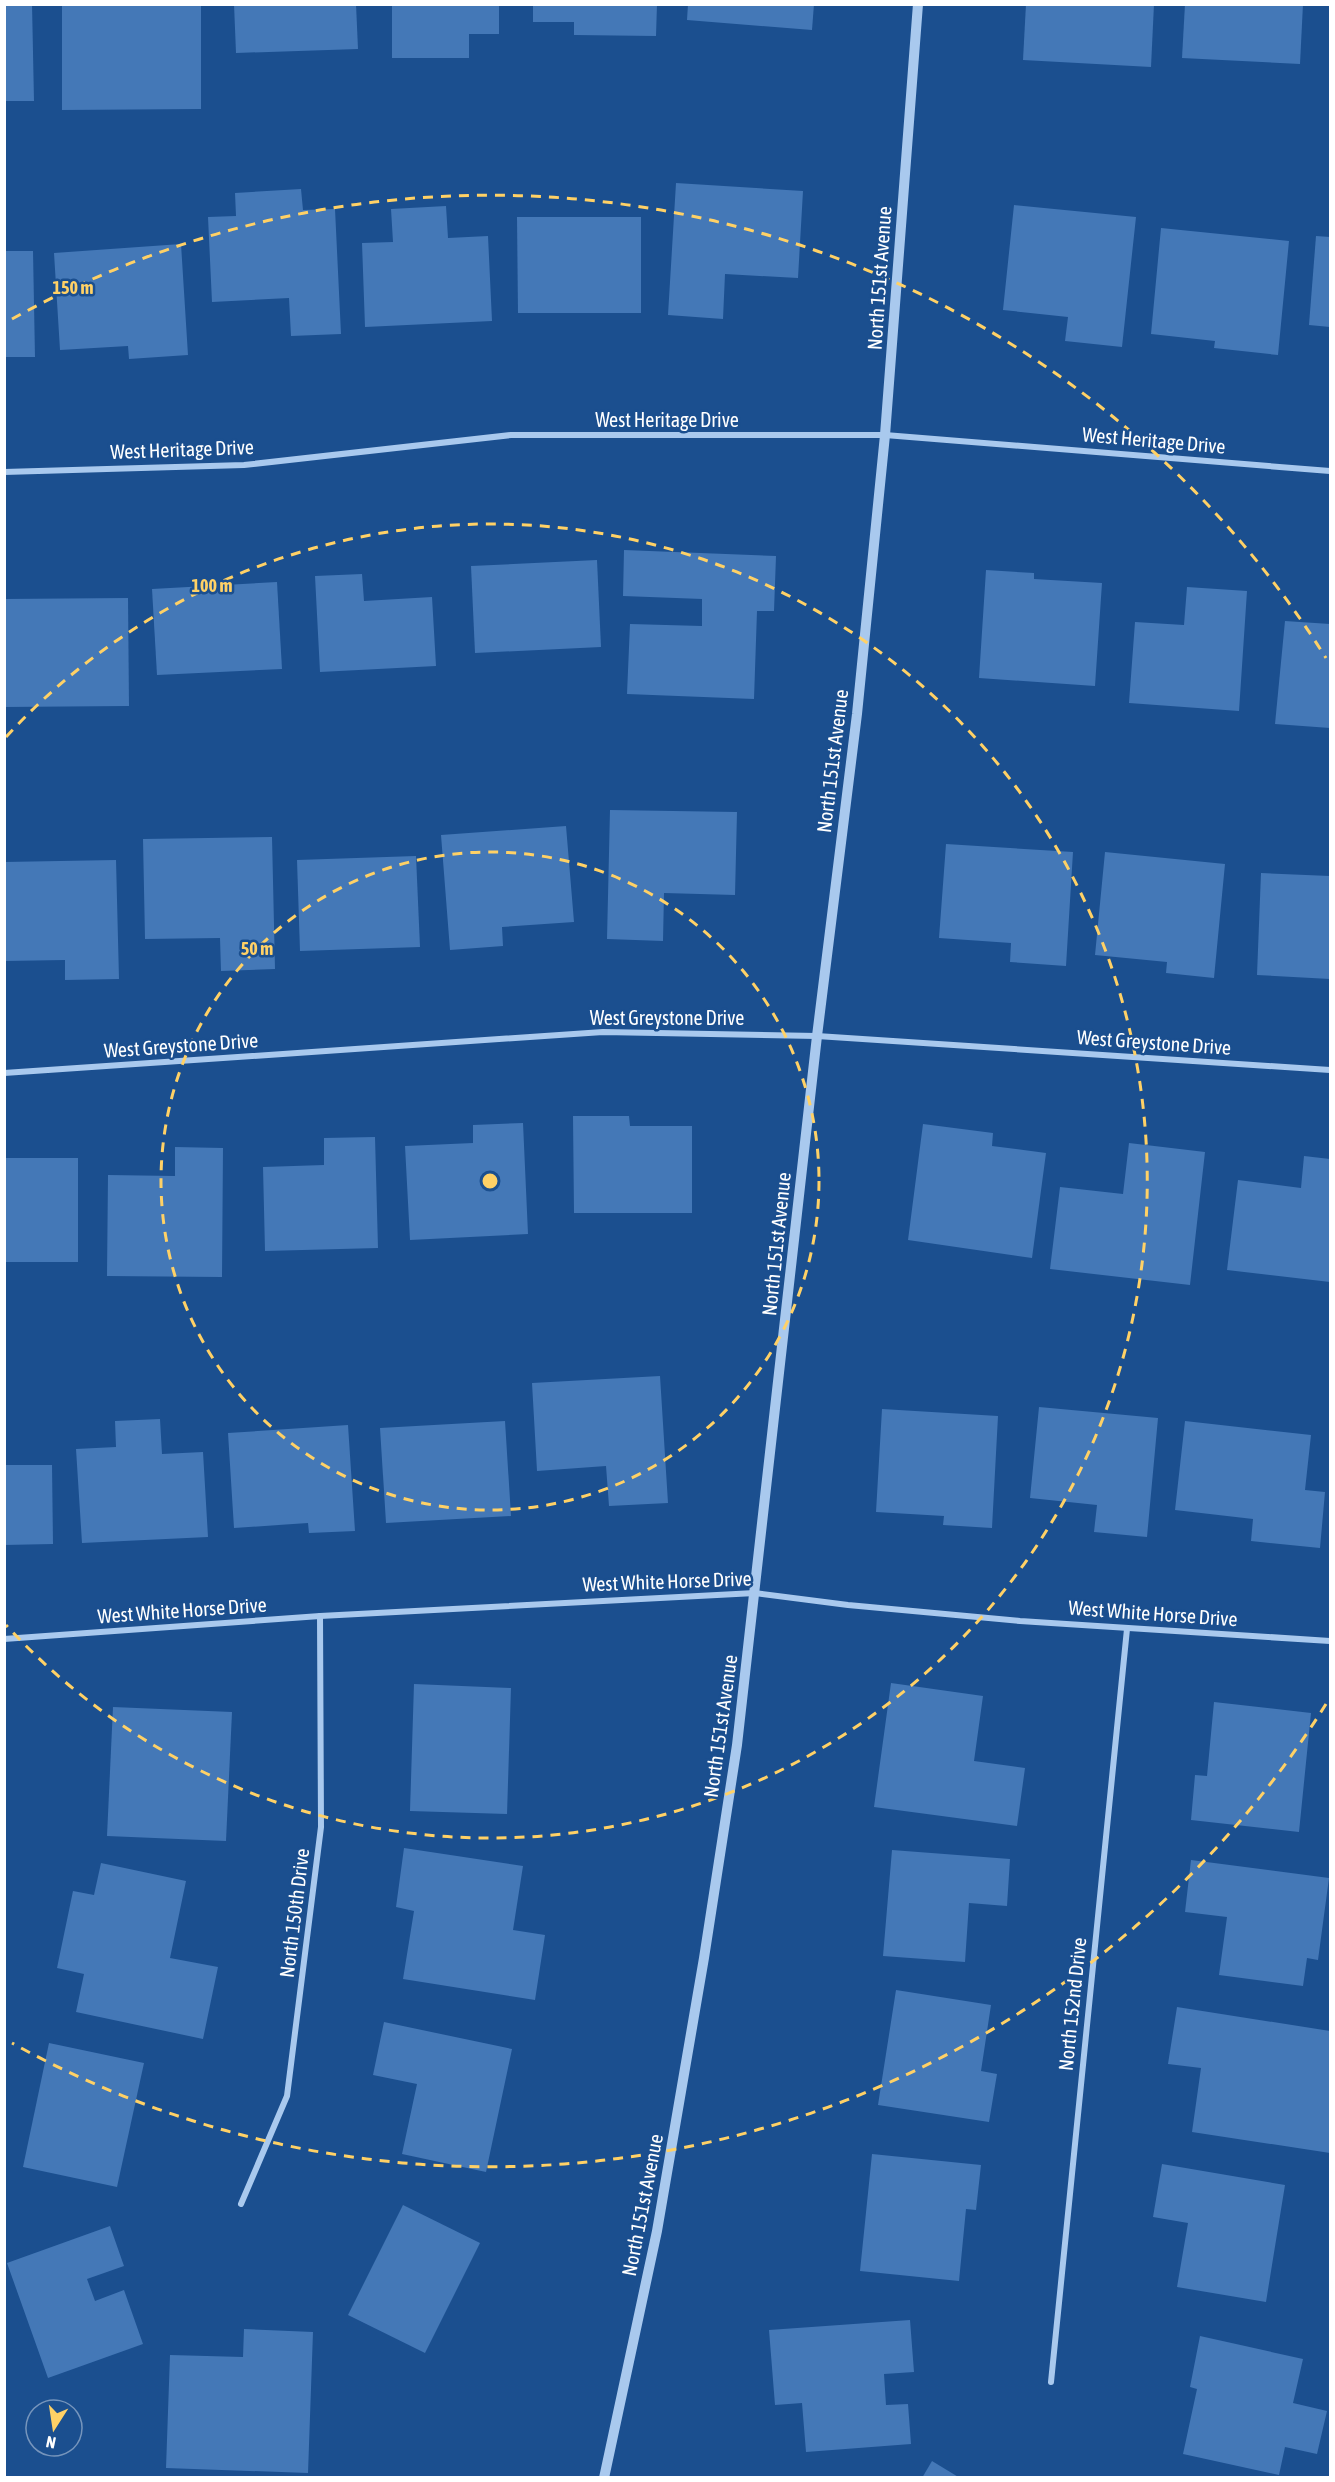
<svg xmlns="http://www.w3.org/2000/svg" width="1335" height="2482" viewBox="0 0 1335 2482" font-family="'Asap Condensed',sans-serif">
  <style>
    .building { fill: #4478b7 }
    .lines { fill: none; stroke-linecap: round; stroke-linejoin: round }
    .minor { stroke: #a9c9ee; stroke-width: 6 }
    .tertiary { stroke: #a9c9ee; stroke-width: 10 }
    .ring { fill: none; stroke: #ffd166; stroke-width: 3; stroke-dasharray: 10 8 }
    .labels { text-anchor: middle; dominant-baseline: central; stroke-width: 5; stroke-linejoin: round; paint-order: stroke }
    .street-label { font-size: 20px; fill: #fff; stroke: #1b4f8f }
    .centre { fill: #ffd166; stroke: #1b4f8f; stroke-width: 3 }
    .ring-label { font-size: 18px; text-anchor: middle; font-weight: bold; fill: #ffd166; stroke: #1b4f8f; stroke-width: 5; stroke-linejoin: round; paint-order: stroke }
  </style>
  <rect width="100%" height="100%" fill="#1b4f8f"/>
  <g class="building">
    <path d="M4 4H32L34 101H4Z"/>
    <path d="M62 4H201V109L62 110Z"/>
    <path d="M234 4H356L358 49 236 53Z"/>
    <path d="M392 4H499V34H469V58H392Z"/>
    <path d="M533 4H657L656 36 574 35V22H533Z"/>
    <path d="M688 4H814L812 30 687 20Z"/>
    <path d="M1026 4H1154L1151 67 1023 60Z"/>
    <path d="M1185 4H1303L1300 64 1182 58Z"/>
    <path d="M676 183 803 191 798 278 725 274 723 319 668 315Z"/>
    <path d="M301 189 303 210 335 209 341 334 291 336 289 298 212 302 208 217 236 216 235 193Z"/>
    <path d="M1014 205 1136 217 1122 347 1065 341 1068 317 1003 310Z"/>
    <path d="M446 206 448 238 488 236 492 321 365 327 362 243 393 242 391 209Z"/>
    <path d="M517 217H641V313H518Z"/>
    <path d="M1161 228 1289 241 1278 355 1214 348 1215 341 1151 334Z"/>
    <path d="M1316 236 1330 237V327L1309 325Z"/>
    <path d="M181 244 188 355 129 359 128 346 60 350 54 253Z"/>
    <path d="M4 251H33L35 357H4Z"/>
    <path d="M624 550 776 556 774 611H757L754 699 627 694 630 624 702 626V599L623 596Z"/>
    <path d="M597 560 601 647 475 653 471 566Z"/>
    <path d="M986 570 1034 573V579L1102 583 1095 686 979 678Z"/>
    <path d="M362 574 364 601 432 597 436 666 320 672 315 576Z"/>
    <path d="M277 582 282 669 157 675 152 589Z"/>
    <path d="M1187 587 1247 591 1239 711 1129 703 1135 622 1184 625Z"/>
    <path d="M128 598 129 706 4 707V599Z"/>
    <path d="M1285 621 1330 624V728L1275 724Z"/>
    <path d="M610 810 737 812 735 895 664 893 663 941 607 939Z"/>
    <path d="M566 826 574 922 502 927 503 946 450 950 441 835Z"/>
    <path d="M272 837 275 969 221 971 220 938 145 939 143 839Z"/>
    <path d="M946 844 1073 852 1066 966 1010 962 1011 943 939 938Z"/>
    <path d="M1105 852 1225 864 1214 978 1166 973 1167 962 1095 955Z"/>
    <path d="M416 856 420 947 300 951 297 860Z"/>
    <path d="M116 860 119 979 65 980V960L4 961V862Z"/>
    <path d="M1261 873 1330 876V979L1257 975Z"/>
    <path d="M573 1116H629L630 1126H692V1213H574Z"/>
    <path d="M523 1123 528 1234 410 1240 405 1146 473 1143V1125Z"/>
    <path d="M923 1124 993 1133 992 1146 1046 1153 1032 1258 908 1240Z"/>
    <path d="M375 1137 378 1248 265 1251 263 1167 324 1165V1138Z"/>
    <path d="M1129 1143 1205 1152 1190 1285 1050 1269 1060 1187 1123 1194Z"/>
    <path d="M175 1147 223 1148 222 1277 107 1276 108 1175 175 1176Z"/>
    <path d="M1304 1156 1330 1159V1282L1227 1270 1238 1180 1301 1188Z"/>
    <rect x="4" y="1158" width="74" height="104"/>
    <path d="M660 1376 668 1503 609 1506 606 1466 537 1471 532 1383Z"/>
    <path d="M1039 1407 1158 1418 1147 1537 1094 1532 1097 1505 1030 1498Z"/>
    <path d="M882 1409 998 1416 992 1528 943 1525 944 1516 876 1512Z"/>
    <path d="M160 1419 162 1454 203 1452 208 1537 82 1543 76 1449 116 1447 115 1421Z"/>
    <path d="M505 1421 511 1516 386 1523 380 1428Z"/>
    <path d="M1185 1421 1311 1435 1305 1490 1325 1492 1320 1548 1251 1541 1253 1519 1175 1510Z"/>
    <path d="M348 1425 355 1531 309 1533 308 1523 234 1528 228 1433Z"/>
    <path d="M4 1465H52L53 1544 4 1545Z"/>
    <path d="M891 1683 983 1696 974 1761 1025 1768 1017 1826 874 1807Z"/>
    <path d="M414 1684 511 1688 507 1814 410 1811Z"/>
    <path d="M1214 1702 1311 1713 1299 1832 1191 1820 1195 1775 1207 1776Z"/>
    <path d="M113 1707 232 1712 226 1841 107 1836Z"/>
    <path d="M404 1848 523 1866 513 1930 545 1935 535 2000 403 1979 414 1911 396 1907Z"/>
    <path d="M892 1850 1010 1859 1007 1906 969 1903 965 1962 883 1956Z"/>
    <path d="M1191 1860 1329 1878 1318 1960 1307 1958 1303 1986 1219 1975 1227 1917 1185 1912Z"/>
    <path d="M101 1863 186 1881 170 1958 218 1967 203 2039 76 2012 84 1974 57 1968 73 1891 94 1895Z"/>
    <path d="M896 1990 991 2005 981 2071 997 2074 989 2122 878 2105Z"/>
    <path d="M1177 2007 1330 2031V2153L1192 2132 1201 2068 1168 2064Z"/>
    <path d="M384 2022 512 2049 486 2172 402 2154 417 2084 373 2075Z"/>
    <path d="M49 2043 144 2063 117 2187 23 2167Z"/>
    <path d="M872 2154 981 2165 976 2210 966 2209 959 2281 860 2271Z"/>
    <path d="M1162 2164 1285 2185 1266 2302 1177 2287 1188 2223 1153 2217Z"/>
    <path d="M403 2205 480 2243 425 2353 348 2315Z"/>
    <path d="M110 2226 124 2266 87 2279 95 2301 124 2290 143 2344 48 2378 7 2263Z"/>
    <path d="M910 2320 914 2372 884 2374 886 2405 908 2404 911 2444 806 2452 802 2403 775 2405 769 2330Z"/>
    <path d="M244 2329 313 2332 308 2473 166 2468 170 2355 243 2357Z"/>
    <path d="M1200 2336 1303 2359 1293 2403 1327 2411 1317 2454 1285 2447 1279 2475 1183 2454 1197 2389 1190 2387Z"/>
    <path d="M932 2461 960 2478H922Z"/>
  </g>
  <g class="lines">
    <g class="minor">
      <path d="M4 472 244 465 511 435H885L1330 471"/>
      <path d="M4 1073 603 1032 817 1036 1330 1070"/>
      <path d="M4 1639 320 1616 755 1593 848 1605 1020 1621 1330 1641"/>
      <path d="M241 2204 287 2096 321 1827 320 1616"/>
      <path d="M1051 2382 1127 1629"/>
    </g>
    <path class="tertiary" d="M604 2478 657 2231 704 1958 737 1745 817 1036 857 714 885 435 918 4"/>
  </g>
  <g class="ring">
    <circle cx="490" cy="1181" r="329"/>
    <path d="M6 737A657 657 0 1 1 6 1625"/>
    <path d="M1326 1704A986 986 0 0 1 12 2043M12 319A986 986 0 0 1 1326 658"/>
  </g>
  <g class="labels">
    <g class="street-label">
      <text transform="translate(879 278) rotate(-86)">North 151st Avenue</text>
      <text x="667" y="419">West Heritage Drive</text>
      <text transform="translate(1154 440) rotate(5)">West Heritage Drive</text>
      <text transform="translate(182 449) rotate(-2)">West Heritage Drive</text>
      <text transform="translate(832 761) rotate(-83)">North 151st Avenue</text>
      <text x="667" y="1017">West Greystone Drive</text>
      <text transform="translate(1154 1042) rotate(4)">West Greystone Drive</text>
      <text transform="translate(181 1045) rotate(-4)">West Greystone Drive</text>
      <text transform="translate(776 1244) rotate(-84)">North 151st Avenue</text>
      <text transform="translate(667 1581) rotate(-2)">West White Horse Drive</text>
      <text transform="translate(182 1610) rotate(-4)">West White Horse Drive</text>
      <text transform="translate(1153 1613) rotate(4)">West White Horse Drive</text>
      <text transform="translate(720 1726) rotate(-82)">North 151st Avenue</text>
      <text transform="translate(294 1913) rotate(-83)">North 150th Drive</text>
      <text transform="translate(1072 2004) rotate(-84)">North 152nd Drive</text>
      <text transform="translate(642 2205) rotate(-79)">North 151st Avenue</text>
    </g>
  </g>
  <circle cx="490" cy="1181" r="9" class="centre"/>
  <g class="ring-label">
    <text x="73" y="294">150 m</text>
    <text x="212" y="592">100 m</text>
    <text x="257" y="955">50 m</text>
  </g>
  <rect width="1335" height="2482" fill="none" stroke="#ffffff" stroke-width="12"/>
  <g transform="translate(54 2428) rotate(192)"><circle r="28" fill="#1b4f8f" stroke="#7695bc" stroke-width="1.5"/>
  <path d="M0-4.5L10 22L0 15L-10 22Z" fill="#ffd166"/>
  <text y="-9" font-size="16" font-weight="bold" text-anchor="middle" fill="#ffffff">N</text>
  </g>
</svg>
